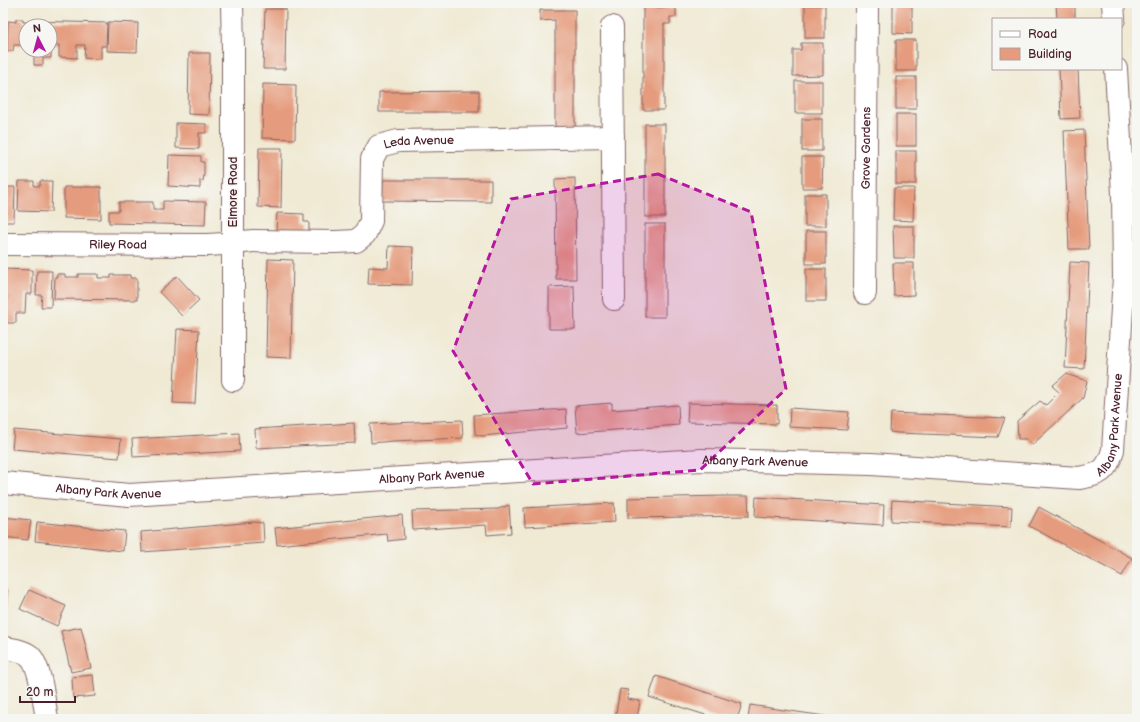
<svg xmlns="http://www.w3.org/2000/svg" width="1140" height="722" viewBox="0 0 1140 722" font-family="'Balsamiq Sans',sans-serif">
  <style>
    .building { fill: #e59b7d }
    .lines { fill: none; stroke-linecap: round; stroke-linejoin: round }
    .minor-casing { stroke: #846666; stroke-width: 24 }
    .minor { stroke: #fff; stroke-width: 22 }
    .marked { fill: #b5179e; fill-opacity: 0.2; stroke: #b5179e; stroke-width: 3; stroke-dasharray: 8 5; stroke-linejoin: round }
    .labels { text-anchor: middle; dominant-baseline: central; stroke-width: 3.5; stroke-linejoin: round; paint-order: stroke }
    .street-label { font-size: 12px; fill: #4a1f2b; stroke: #f6f6f2 }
  </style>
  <rect width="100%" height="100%" fill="#f6f6f2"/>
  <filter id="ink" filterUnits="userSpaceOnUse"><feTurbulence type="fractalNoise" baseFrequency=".025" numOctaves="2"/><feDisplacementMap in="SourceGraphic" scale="8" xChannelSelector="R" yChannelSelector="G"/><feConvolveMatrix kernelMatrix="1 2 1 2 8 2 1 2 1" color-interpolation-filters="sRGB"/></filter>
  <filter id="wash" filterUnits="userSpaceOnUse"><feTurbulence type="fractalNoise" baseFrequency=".012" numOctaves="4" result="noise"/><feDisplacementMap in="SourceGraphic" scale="16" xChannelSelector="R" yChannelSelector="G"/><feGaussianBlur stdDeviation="0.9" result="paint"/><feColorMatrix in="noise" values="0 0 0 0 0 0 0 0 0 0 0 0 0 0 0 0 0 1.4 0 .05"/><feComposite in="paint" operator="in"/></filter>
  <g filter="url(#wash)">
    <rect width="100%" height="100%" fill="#f0ead4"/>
    <g id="blocks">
      <g class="building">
        <path d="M893 3H912V34L893 33Z"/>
        <path d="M1056 3H1075V19H1057Z"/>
        <rect x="805" y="5" width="20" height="33"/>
        <path d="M643 7 676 8V17H670V24H664V110H643Z"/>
        <path d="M265 9H286L285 69H263Z"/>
        <path d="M540 10H575V131H555V20L540 21Z"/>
        <path d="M16 19H23V22H26L25 45H14L13 51H7L8 21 16 22Z"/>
        <path d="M28 21 107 23 106 46H101V59L84 58 85 45H77V58L59 57V45H51V58H43V65H34V50H50V26H28Z"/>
        <path d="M108 22 138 23 137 52 107 51Z"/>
        <rect x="896" y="40" width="20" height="31"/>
        <path d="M801 43H823V75L793 76V50H801Z"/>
        <path d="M189 53H210L209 115 188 114Z"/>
        <path d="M1059 69H1078L1080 118 1061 119Z"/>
        <rect x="896" y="77" width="20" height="32"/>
        <rect x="795" y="81" width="27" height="32"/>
        <path d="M263 84 296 85 295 139 262 138Z"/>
        <path d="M479 91V112H379V92Z"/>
        <rect x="896" y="114" width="20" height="32"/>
        <rect x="802" y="119" width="20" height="32"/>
        <path d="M176 123 206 124V133H199V149L176 148Z"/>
        <rect x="645" y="124" width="20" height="93"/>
        <path d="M1084 130 1089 249H1069L1064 131Z"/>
        <path d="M259 148H282L281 208 258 207Z"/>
        <rect x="896" y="151" width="20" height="33"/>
        <path d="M169 155 201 156V162H204V174L203 181 200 180V188L168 186Z"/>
        <path d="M802 157H823L822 188H802Z"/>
        <path d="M575 178 576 279H556L555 179Z"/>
        <path d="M383 180H491V202L382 201Z"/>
        <path d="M19 181H34V186H40V181H52L51 212 18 211Z"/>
        <path d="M3 187H15L14 222H3Z"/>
        <path d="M64 187H101V219L64 218Z"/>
        <path d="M894 188H914L913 221 893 220Z"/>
        <rect x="805" y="194" width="21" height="32"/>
        <path d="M163 201 206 202 205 225 109 223V211H119V202H153V210H163Z"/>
        <path d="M277 213 304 214V222H309V233L276 231Z"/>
        <rect x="645" y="224" width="20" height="93"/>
        <path d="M893 226H914V258H894Z"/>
        <rect x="806" y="231" width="20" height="33"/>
        <path d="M389 246 413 247 412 285 368 284 369 267 388 268Z"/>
        <path d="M268 259 293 260 291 358 266 357Z"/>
        <path d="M1070 262 1089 263 1084 369 1065 368Z"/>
        <path d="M893 263H914V295L894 296Z"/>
        <path d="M3 269 32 270V294H26L25 313H16V323H6L7 294H3Z"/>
        <rect x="806" y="269" width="20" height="32"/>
        <path d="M37 271H52L51 307H41L42 295H36Z"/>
        <path d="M57 274H65V277H78V274H98V278H111V275H130V278H137V300L54 299 55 277H57Z"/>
        <path d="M177 276 199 300 182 316 159 292Z"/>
        <path d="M574 286 575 329H549V287Z"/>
        <path d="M177 329 199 330 195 404 173 403Z"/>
        <path d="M1066 374 1087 381 1083 398 1032 445 1027 439H1018L1017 421 1040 401 1046 405 1059 392 1052 386Z"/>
        <path d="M612 403V410L678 405 679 425 577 433 575 406Z"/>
        <path d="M688 403 777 405V424L687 422Z"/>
        <path d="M790 408 849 412 847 430 789 427Z"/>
        <path d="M566 409 567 428 482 436 475 434 474 415Z"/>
        <path d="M891 413 1005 418 998 437 898 433 890 432Z"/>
        <path d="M462 420 463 438 393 441 371 443 370 424Z"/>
        <path d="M354 423 355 443 256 448 255 429Z"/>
        <path d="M14 430 121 439 119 458 12 449Z"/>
        <path d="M239 433 240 451 133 457 132 439Z"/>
        <path d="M725 496H748L749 516 628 518V498Z"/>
        <path d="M756 497 884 505 883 525 755 517Z"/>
        <path d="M892 500 1012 507 1011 527 891 521Z"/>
        <path d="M614 503 615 522 525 527 524 508Z"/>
        <path d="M509 505 511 533 487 535 486 525 413 530 412 511 498 509Z"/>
        <path d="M1039 507 1132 558 1122 576 1029 526Z"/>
        <path d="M402 515 404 539 388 541 387 534 277 545 275 528Z"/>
        <path d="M3 517 31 520 28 540 3 537Z"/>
        <path d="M37 522 125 531 123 551 35 541Z"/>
        <path d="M254 522 263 523 264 543 142 552 141 532Z"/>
        <path d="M3 590H7L6 610H3Z"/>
        <path d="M29 590 66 606 57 626 20 609Z"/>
        <path d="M81 627 91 668 71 672 61 631Z"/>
        <path d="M93 675 95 696 73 698 72 677Z"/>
        <path d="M656 676 742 704 737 719H718L649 697Z"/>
        <path d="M620 689 628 690 627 699 640 701 637 719H615Z"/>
        <path d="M750 705 838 718V719H748Z"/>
      </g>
    </g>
  </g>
  <g filter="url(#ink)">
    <use href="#blocks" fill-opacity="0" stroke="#846666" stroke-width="1"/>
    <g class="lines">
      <g class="minor-casing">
        <g id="minor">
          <path d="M232 3 233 49V380"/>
          <path d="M1113 3 1114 19"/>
          <path d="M612 27 614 299"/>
          <path id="s1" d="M3 244 207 245 223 244 253 241 335 242 356 241 365 234 371 221 372 159 379 146 398 141 613 137"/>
          <path id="s2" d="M865 293 867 3"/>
          <path id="s3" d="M3 483 129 495 288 485 701 460 871 464 1079 478C1100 475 1107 471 1113 450L1124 277 1123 194 1116 69"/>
          <path d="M3 648C10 648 24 651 30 656 41 667 44 703 47 719"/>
        </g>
      </g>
      <use href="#minor" class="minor"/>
    </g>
  </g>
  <path class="marked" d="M658 174 751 212 786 389 700 470 533 484 453 351 511 199Z"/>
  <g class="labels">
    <g class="street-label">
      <text stroke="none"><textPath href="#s1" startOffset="496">Leda Avenue</textPath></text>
      <text stroke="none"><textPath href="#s2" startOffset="145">Grove Gardens</textPath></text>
      <text transform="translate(233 192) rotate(-90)">Elmore Road</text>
      <text stroke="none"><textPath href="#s1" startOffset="115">Riley Road</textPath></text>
      <text stroke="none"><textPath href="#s3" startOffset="1150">Albany Park Avenue</textPath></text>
      <text stroke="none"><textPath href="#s3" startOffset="754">Albany Park Avenue</textPath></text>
      <text stroke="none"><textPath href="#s3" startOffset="430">Albany Park Avenue</textPath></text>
      <text stroke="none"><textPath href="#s3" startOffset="106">Albany Park Avenue</textPath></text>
    </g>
  </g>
  <rect width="1140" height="722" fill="none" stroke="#f6f6f2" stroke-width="16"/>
  <rect x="992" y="18" width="130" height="52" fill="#f6f6f2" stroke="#b1a0a2"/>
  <rect x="1000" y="31" width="20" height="6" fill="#ffffff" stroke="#b1a0a2"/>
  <text x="1028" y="38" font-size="12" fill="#4a1f2b">Road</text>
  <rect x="1000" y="48" width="20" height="12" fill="#e59b7d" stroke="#b1a0a2"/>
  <text x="1028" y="58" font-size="12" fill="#4a1f2b">Building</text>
  <g transform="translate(38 38) rotate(354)"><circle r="19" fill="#f6f6f2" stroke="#b1a0a2"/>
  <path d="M0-3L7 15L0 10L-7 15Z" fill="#b5179e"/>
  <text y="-6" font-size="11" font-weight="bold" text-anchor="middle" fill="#4a1f2b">N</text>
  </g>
  <path d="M20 696v6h55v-6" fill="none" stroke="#4a1f2b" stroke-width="2"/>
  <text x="26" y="696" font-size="12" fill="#4a1f2b" stroke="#f6f6f2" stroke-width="3" paint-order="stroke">20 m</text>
</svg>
